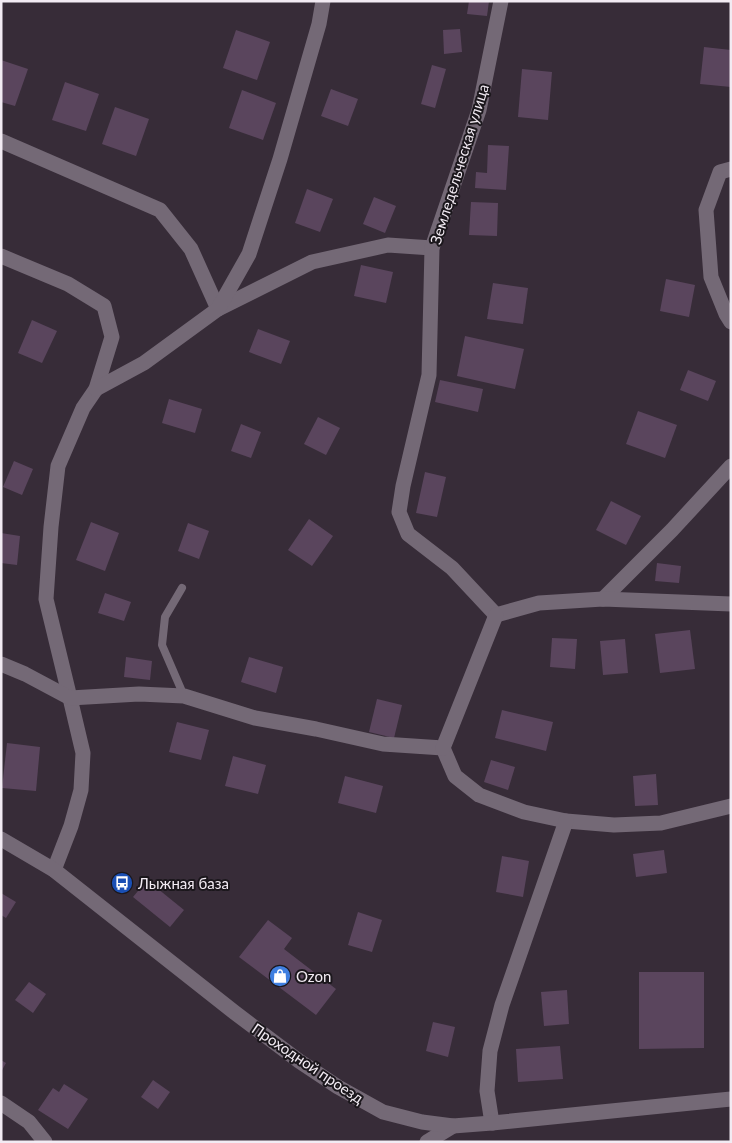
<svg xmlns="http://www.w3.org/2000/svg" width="732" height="1143" viewBox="0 0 732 1143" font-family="Lato,sans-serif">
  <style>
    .building { fill: #5a455d }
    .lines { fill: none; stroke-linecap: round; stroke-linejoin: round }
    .lane { stroke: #746976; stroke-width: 8 }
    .street { stroke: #746976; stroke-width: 15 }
    .secondary { stroke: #746976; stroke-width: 15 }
    .labels { text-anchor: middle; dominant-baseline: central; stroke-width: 4; stroke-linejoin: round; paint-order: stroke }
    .street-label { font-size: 15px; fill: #f2ebf3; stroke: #1b171c }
    .poi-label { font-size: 15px; fill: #f2ebf3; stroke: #1b171c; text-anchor: start }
  </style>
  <rect width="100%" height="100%" fill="#372c38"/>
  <g class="building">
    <path d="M469 1H489L487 16 467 14Z"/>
    <path d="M460 29 462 52 444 54 443 30Z"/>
    <path d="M236 30 270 42 257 80 223 68Z"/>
    <path d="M704 47 731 50V87L700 84Z"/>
    <path d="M1 60 28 69 15 106 1 102Z"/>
    <path d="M432 65 446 69 435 108 421 104Z"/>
    <path d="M522 69 552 72 548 120 518 117Z"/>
    <path d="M65 82 99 94 86 131 52 120Z"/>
    <path d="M331 89 358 99 348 126 321 116Z"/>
    <path d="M242 90 276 103 263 140 229 128Z"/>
    <path d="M115 107 149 119 136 156 102 144Z"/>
    <path d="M488 145 509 146 506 190 475 188 476 172 487 173Z"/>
    <path d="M307 189 333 199 320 232 295 223Z"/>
    <path d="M374 197 396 206 385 233 363 224Z"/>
    <path d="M471 202 498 203 497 236 469 235Z"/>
    <path d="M361 265 393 272 386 303 354 296Z"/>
    <path d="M666 279 695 285 689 317 660 311Z"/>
    <path d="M493 283 528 288 523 324 487 319Z"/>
    <path d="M32 320 57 331 42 363 18 353Z"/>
    <path d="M258 329 290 341 281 364 249 352Z"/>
    <path d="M465 336 524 349 515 389 457 376Z"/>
    <path d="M688 370 716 381 708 401 680 390Z"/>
    <path d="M440 380 483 389 478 412 435 402Z"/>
    <path d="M169 399 202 409 195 433 162 423Z"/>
    <path d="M638 411 677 425 665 458 626 444Z"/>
    <path d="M318 417 340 428 326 455 304 444Z"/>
    <path d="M241 424 261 432 251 458 231 451Z"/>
    <path d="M14 461 33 469 22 495 3 487Z"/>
    <path d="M425 472 446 477 437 517 416 513Z"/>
    <path d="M611 501 641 516 626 545 596 530Z"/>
    <path d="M309 519 333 536 312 566 288 550Z"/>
    <path d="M91 522 119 533 105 571 76 560Z"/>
    <path d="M188 523 209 531 199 559 178 551Z"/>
    <path d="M1 533 20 536 17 565 1 563Z"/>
    <path d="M657 563 681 566 679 583 655 581Z"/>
    <path d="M105 593 131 602 124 621 98 613Z"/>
    <path d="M690 630 695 669 660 673 655 634Z"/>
    <path d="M552 638 577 639 575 669 550 667Z"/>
    <path d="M625 639 628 673 603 675 600 641Z"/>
    <path d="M126 657 152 661 150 680 124 677Z"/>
    <path d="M249 657 283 667 276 693 241 682Z"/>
    <path d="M377 699 402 705 394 738 369 732Z"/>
    <path d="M502 710 553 722 546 751 495 738Z"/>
    <path d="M177 722 209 730 201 760 169 752Z"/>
    <path d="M7 743 40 747 36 791 2 788Z"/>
    <path d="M233 756 266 765 258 794 225 786Z"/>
    <path d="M491 760 515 767 508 790 484 782Z"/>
    <path d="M656 774 658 805 635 806 633 776Z"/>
    <path d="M345 776 383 786 376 813 338 803Z"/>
    <path d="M664 850 667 873 636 877 633 854Z"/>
    <path d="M502 856 529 861 523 897 496 892Z"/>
    <path d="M147 880 184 910 170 927 133 897Z"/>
    <path d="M1 893 16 902 6 918 1 915Z"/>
    <path d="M358 912 382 920 372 952 348 945Z"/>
    <path d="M268 920 292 938 284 949 336 989 316 1015 239 957Z"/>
    <path d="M639 972H704V1048L639 1049Z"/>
    <path d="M29 982 46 994 33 1013 15 1000Z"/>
    <path d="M567 990 569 1024 544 1026 541 992Z"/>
    <path d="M433 1022 455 1027 448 1057 426 1051Z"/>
    <path d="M560 1046 563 1079 518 1082 516 1049Z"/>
    <path d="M1 1060 6 1063 1 1072Z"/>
    <path d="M153 1080 170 1092 158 1109 141 1097Z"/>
    <path d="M64 1084 88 1099 68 1129 38 1110 53 1088 59 1092Z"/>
  </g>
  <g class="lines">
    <path class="lane" d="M182 588 165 617 162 645 184 696"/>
    <g class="street">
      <path d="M1 141 160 210 191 249 218 309 312 262 388 245 432 248"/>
      <path d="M731 169 720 172 706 210 711 277 726 314 731 322"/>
      <path d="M1 256 68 284 104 306 112 337 96 389 83 408 58 466 51 527 46 599 70 698 83 753 81 790 71 826 54 870"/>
      <path d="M96 389 144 363 218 309 249 254 280 159 319 24 323 1"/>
      <path d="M603 599 672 530 731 466"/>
      <path d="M496 615 452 568 408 534 399 512 403 486 429 375 432 248 479 110 501 1"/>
      <path d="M496 615 539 603 603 599 731 604"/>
      <path d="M1 664 25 674 70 698 139 694 184 696 255 718 316 729 383 744 443 748"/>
      <path d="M443 748 455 776 479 795 524 812 566 821 614 825 661 823 731 806"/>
      <path d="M443 748 496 615"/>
      <path d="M1 1103 29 1122 45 1142"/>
      <path d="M492 1123 487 1091 490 1051 502 1005 566 821"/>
      <path d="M427 1142 453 1126"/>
    </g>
    <path class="secondary" d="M1 839 54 870 234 1012 299 1061 338 1087 383 1112 422 1122 453 1126 492 1123 731 1099"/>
  </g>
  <defs>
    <g id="bus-disc" transform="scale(1.125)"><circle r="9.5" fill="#1a4fb4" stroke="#1b171c"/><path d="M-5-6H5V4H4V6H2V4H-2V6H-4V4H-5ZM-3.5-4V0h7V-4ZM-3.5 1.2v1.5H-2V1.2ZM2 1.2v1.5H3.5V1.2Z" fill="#fff"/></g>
    <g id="shop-disc" transform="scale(1.125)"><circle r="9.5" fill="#3f7fe0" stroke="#1b171c"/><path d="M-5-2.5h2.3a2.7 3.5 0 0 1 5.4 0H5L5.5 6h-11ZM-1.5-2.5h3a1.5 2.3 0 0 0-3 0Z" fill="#fff"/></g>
  </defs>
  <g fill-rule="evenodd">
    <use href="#bus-disc" x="122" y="883"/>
    <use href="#shop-disc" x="280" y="976"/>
  </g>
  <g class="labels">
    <g class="street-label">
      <text transform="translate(459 164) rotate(-73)">Земледельческая улица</text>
      <text transform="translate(308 1063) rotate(34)">Проходной проезд</text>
    </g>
    <g class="poi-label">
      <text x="138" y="883">Лыжная база</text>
      <text x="296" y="976">Ozon</text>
    </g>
  </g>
  <rect width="732" height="1143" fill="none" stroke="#f2ebf3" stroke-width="5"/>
</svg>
